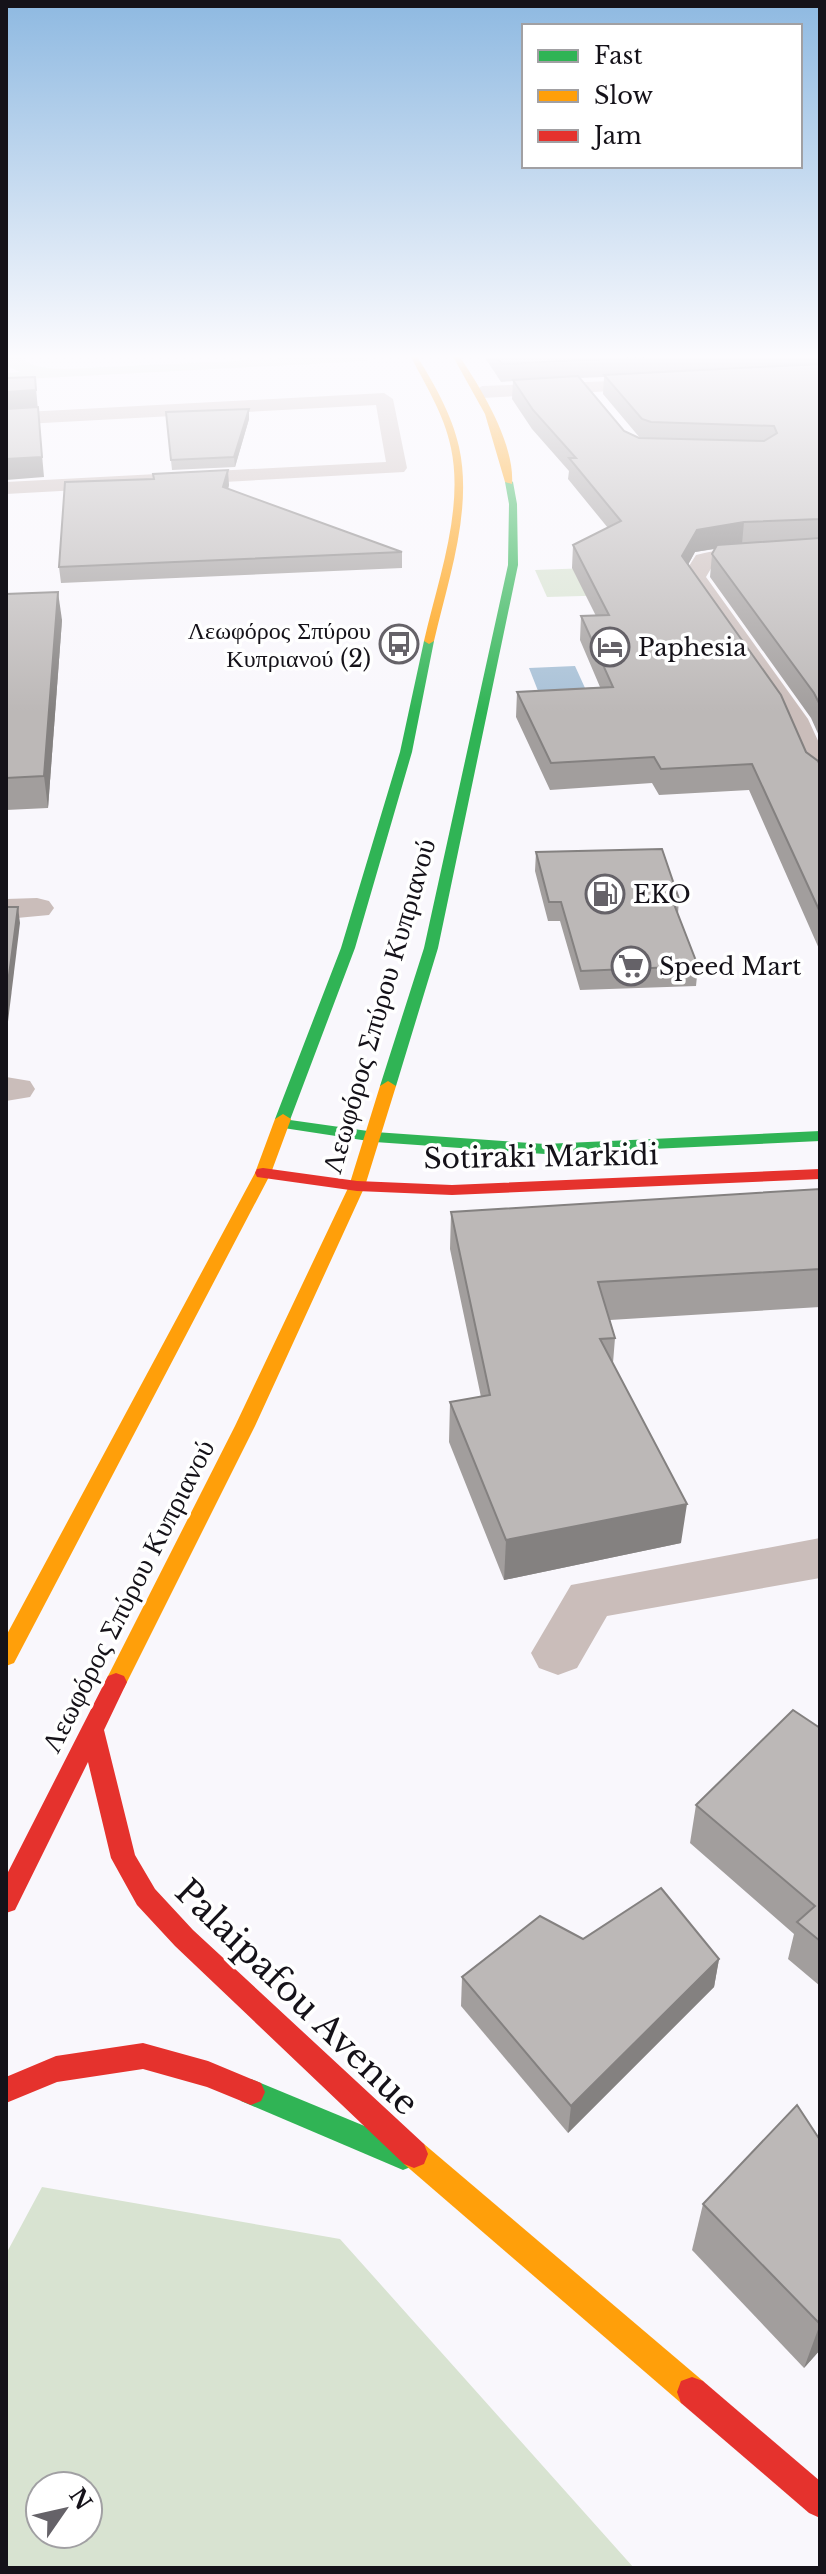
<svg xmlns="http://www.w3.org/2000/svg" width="826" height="2574" viewBox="0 0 826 2574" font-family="'Libre Baskerville',serif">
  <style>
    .green { fill: #d8e3d1; fill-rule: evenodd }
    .water { fill: #a7c0d6 }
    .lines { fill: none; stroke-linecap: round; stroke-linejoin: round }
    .street { fill: #cabdba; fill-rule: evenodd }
    .fast { fill: #30b455; fill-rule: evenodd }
    .slow { fill: #ff9f0a; fill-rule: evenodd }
    .jam { fill: #e5322d; fill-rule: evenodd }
    .wall { fill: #a29e9d; fill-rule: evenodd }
    .shaded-wall { fill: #848180 }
    .building { fill: #bcb8b7; stroke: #848180; stroke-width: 2 }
    .labels { text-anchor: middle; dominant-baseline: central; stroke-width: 7; stroke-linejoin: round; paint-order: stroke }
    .far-poi-label { font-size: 24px; fill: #151219; stroke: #fff; text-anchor: start }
    .street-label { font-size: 28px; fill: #151219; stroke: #fff }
    .near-street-label { font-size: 34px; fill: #151219; stroke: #fff }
  </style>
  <rect width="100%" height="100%" fill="#f9f7fc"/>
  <g class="green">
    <path d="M6 353H18C26 368 48 368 64 369L276 359 300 353H326L322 356 360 354 367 361 6 380V373L21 372 6 366Z"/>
    <path d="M670 565 687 593 547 597 535 570Z"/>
    <path d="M42 2187 340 2239 634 2568H6V2254ZM40 2486H88V2534H40Z"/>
  </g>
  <path class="water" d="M575 666 590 699 542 701 529 668Z"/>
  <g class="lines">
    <g class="street">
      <path d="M663 379 672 384 669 388 482 398 473 392 482 386Z"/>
      <path d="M384 393 393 399 407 468 404 472 6 494V482L386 462 376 405 6 425V413Z"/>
      <path d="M820 543V557L713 565 706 577 808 719 820 745V786L810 783 805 777 780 719 682 577 696 555C737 545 778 545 820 543Z"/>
      <path d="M37 898 49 901 54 908 49 915 6 919V899Z"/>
      <path d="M6 1077 30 1081 35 1089 30 1097 6 1101Z"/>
      <path d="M820 1538V1578L607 1616 577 1668 558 1675 539 1668 531 1653 571 1585Z"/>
    </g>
    <g class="fast">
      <path d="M509 479 513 482 517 504 518 565 438 948 396 1086 388 1091 380 1086 424 948 508 565 509 504 505 482Z"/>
      <path d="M429 638 434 641 412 752 355 948 290 1120 375 1132 545 1144 820 1131V1141L545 1154 375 1142 277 1127 275 1119 341 948 400 752 424 641Z"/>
      <path d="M251 2079 413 2146 417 2156 413 2166 403 2170 241 2101 237 2092 241 2083Z"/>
    </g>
    <g class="slow">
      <path d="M409 353H415C433 382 452 414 459 447 473 510 448 580 434 641L429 644 424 641C438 580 464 510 451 448 444 413 424 383 409 353Z"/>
      <path d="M451 353H457C480 386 515 443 512 484L505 482 485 414Z"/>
      <path d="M388 1081 396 1086 365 1186 255 1426 124 1688 116 1691 108 1688 105 1682 235 1426 349 1186 380 1086Z"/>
      <path d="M283 1114 291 1119 271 1173 14 1663 6 1666V1636L255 1173 275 1119Z"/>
      <path d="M414 2140 424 2144 703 2381 707 2392 703 2403 692 2407 681 2403 404 2164 400 2154 404 2144Z"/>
    </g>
    <g class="jam">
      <path d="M263 1168 357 1181 452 1185 820 1169V1179L452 1195 357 1191 257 1177 255 1173 257 1169Z"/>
      <path d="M116 1673 124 1676 127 1682 104 1730 135 1855 155 1889 193 1930 424 2144 428 2154 424 2164 414 2168 404 2164 175 1946 137 1905 111 1858 88 1762 15 1910 6 1913V1876L108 1676Z"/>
      <path d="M143 2043 208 2061 261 2083 265 2092 261 2101 251 2105 207 2087 143 2069 57 2082 6 2103V2077L56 2056Z"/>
      <path d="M692 2377 703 2381 820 2481V2518L809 2513 681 2403 677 2392 681 2381Z"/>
    </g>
  </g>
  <g class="wall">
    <path d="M482 353H820V738L811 718 710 577 712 554 715 549 695 552 688 565 806 752 820 765V951L749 790 659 795 652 783 550 790 516 717 517 692 600 687 580 640 581 616H596L572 568 573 545 608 528 568 479 569 471 532 429 512 399 513 381 501 382ZM604 377 603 394 640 438 624 431 579 378Z"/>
    <path d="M249 409V419L235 467 172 470 166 412Z"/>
    <path d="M229 485 228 489 402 552V568L61 583 59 567Z"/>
    <path d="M6 594 62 620 48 808 6 810Z"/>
    <path d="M536 852 679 899 678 914 698 966 696 986 580 990 560 921H548L535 871Z"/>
    <path d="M820 1189V1307L610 1320 615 1338 613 1363 681 1543 504 1580 449 1442 450 1402 481 1397 450 1249 451 1212Z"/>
    <path d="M820 1728V1986L788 1959 794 1934 690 1843 696 1805Z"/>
    <path d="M583 1939 719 1959 714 1987 568 2133 461 2006 462 1977Z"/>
    <path d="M818 2137 820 2350 804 2368 692 2250 703 2204Z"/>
  </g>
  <g class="shaded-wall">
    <path d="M35 377 44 477 6 480V392Z"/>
    <path d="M249 409V419L235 467 234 457Z"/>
    <path d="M228 470 229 485 224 502 223 487Z"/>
    <path d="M744 522 742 544 695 552 680 579 682 556 697 530Z"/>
    <path d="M58 592 62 620 48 808 44 776Z"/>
    <path d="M18 907 20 923 6 1038V998Z"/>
    <path d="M687 1504 681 1543 504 1580 506 1540Z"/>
    <path d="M719 1959 714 1987 568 2133 571 2106Z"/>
    <path d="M820 2324V2350L804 2368Z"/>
  </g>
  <g class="building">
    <path d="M494 353H725L502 364Z"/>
    <path d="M820 364V519L744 522 697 530 682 556 781 695 806 752 818 761 820 765V912L752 764 661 769 654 757 551 763 517 692 613 687 581 616 609 615 573 545 621 521 569 458H576L533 410 513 380 578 376 624 431 639 438 764 441 777 433 774 426 651 422 642 419 604 375Z"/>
    <path d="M35 377 36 390 6 392V378Z"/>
    <path d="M38 407 42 457 6 459V409Z"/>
    <path d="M249 409 234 457 171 460 166 412Z"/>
    <path d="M228 470 223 487 402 552 59 567 65 482 154 479 153 474Z"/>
    <path d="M820 538V705L814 693 712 554 717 545Z"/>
    <path d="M58 592 44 776 6 778V594Z"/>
    <path d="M662 849 679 899H672L698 966 581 971 561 902H549L536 852Z"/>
    <path d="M6 907H18L6 998Z"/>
    <path d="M820 1189V1269L598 1282 615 1338 600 1339 687 1504 506 1540 450 1402 490 1395 451 1212Z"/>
    <path d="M793 1710 820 1728V1941L797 1922 815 1906 696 1805Z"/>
    <path d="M661 1888 719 1959 571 2106 462 1977 540 1916 583 1939Z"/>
    <path d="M797 2105 818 2137 820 2135V2324L703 2204Z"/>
  </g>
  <linearGradient id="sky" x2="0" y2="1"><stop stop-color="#8eb9e1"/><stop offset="0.5" stop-color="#fcfbfe"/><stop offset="1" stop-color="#fcfbfe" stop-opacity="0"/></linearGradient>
  <rect width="826" height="713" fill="url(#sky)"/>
  <defs>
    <g id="bus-ring" transform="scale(2)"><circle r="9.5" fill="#fff" stroke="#656268" stroke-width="1.5"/><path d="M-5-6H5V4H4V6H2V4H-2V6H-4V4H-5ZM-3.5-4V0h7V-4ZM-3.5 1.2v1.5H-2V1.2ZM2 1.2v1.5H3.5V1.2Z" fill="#656268"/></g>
    <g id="hotel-ring" transform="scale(2)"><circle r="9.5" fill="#fff" stroke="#656268" stroke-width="1.5"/><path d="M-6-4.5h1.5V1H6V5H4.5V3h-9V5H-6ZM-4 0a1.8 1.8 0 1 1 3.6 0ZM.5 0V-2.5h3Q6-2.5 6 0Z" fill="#656268"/></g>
    <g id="fuel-ring" transform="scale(2)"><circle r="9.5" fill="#fff" stroke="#656268" stroke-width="1.5"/><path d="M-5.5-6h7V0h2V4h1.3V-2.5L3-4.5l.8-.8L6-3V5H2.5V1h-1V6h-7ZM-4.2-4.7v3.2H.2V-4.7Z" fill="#656268"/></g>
    <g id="supermarket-ring" transform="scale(2)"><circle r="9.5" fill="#fff" stroke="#656268" stroke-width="1.5"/><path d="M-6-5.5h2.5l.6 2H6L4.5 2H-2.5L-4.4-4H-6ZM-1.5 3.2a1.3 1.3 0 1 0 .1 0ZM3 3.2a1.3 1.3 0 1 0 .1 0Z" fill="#656268"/></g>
  </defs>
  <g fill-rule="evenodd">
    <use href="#bus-ring" x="399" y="644"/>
    <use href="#hotel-ring" x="610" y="647"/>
    <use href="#fuel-ring" x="605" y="894"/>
    <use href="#supermarket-ring" x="631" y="966"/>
  </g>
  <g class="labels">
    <g class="far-poi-label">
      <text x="371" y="630" text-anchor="end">Λεωφόρος Σπύρου<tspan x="371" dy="28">Κυπριανού (2)</tspan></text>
      <text x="638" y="647">Paphesia</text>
      <text x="633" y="894">EKO</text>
      <text x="659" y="966">Speed Mart</text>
    </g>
    <g class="street-label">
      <text transform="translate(379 1006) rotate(-74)">Λεωφόρος Σπύρου Κυπριανού</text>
      <text transform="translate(541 1157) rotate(-1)">Sotiraki Markidi</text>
      <text transform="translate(128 1596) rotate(-63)">Λεωφόρος Σπύρου Κυπριανού</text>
    </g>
    <g class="near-street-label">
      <text transform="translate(297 1997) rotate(44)">Palaipafou Avenue</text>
    </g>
  </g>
  <rect width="826" height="2574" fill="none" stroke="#151219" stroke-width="16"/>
  <rect x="522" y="24" width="280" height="144" fill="#ffffff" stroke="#a1a0a3" stroke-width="2"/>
  <rect x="538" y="50" width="40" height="12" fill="#30b455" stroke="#a1a0a3" stroke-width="2"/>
  <text x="594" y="64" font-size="24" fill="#151219">Fast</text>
  <rect x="538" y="90" width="40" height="12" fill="#ff9f0a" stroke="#a1a0a3" stroke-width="2"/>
  <text x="594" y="104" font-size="24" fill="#151219">Slow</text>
  <rect x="538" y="130" width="40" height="12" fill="#e5322d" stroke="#a1a0a3" stroke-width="2"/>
  <text x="594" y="144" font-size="24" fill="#151219">Jam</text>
  <g transform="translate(64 2510) rotate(56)"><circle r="38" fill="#ffffff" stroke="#a1a0a3" stroke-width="2"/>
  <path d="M0-6L14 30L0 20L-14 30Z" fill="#656268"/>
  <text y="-12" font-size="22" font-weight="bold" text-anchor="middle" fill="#151219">N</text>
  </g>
</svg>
